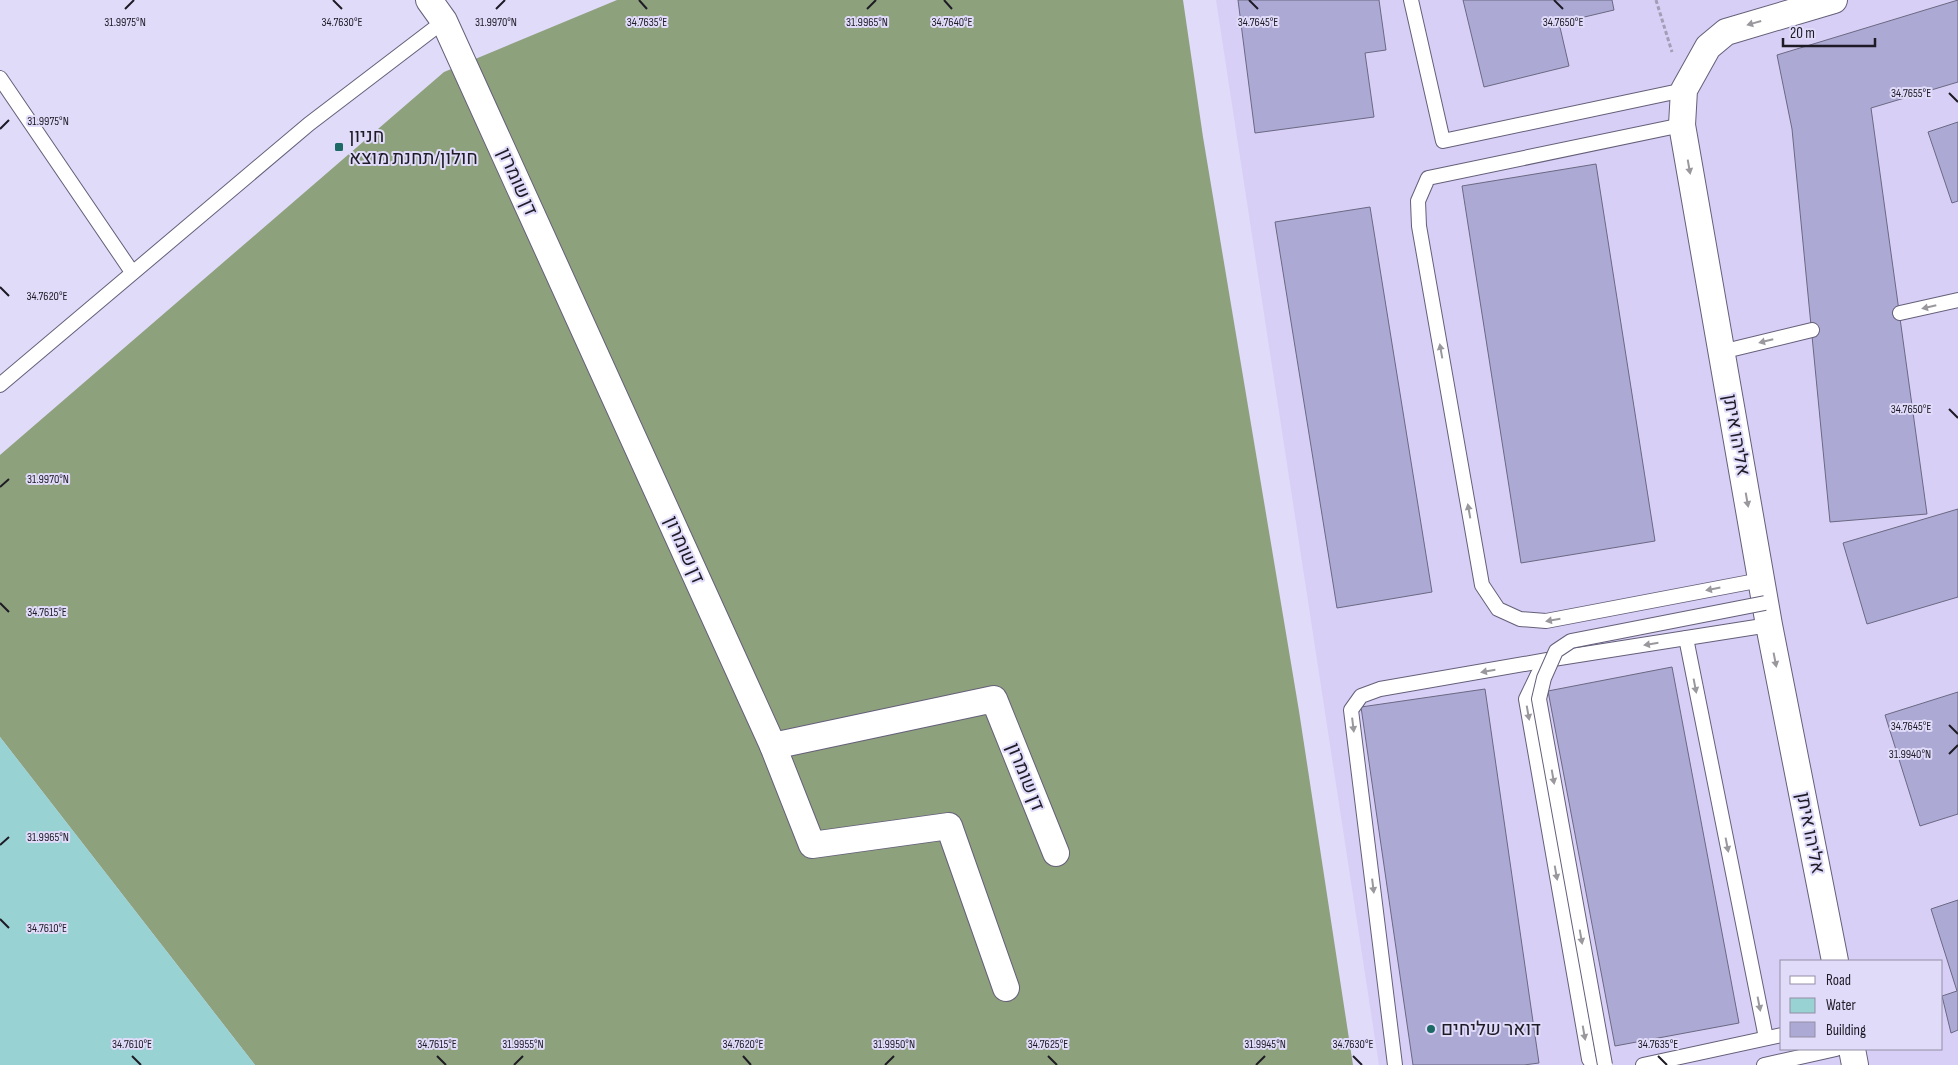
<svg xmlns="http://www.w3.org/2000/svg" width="1958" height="1065" viewBox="0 0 1958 1065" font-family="'Sofia Sans Condensed',Heebo,sans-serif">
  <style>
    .built { fill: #d7cff5; fill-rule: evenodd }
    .forest { fill: #8da27c }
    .water { fill: #98d2d2 }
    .building { fill: #acaad4; stroke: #6a6883 }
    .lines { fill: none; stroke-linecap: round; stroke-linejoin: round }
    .lane-casing { stroke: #655f79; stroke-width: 16 }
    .street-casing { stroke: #655f79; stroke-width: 28 }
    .path { stroke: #a39eb6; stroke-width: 3; stroke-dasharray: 4 2.5; stroke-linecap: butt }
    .lane { stroke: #fff; stroke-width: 14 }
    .street { stroke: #fff; stroke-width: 26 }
    .lane-bridge-casing { stroke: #655f79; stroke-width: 16; stroke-linecap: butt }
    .lane-bridge { stroke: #fff; stroke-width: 14 }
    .oneway { fill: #9a989d }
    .ticks { fill: none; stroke: #1e1b26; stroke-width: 2 }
    .poi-dot { fill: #1c6966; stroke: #e1dbfa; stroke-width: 2 }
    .labels { text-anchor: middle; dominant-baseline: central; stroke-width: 4; stroke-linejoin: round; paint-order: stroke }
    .poi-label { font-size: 19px; fill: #1e1b26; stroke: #e1dbfa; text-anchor: start }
    .street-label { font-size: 19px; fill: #1e1b26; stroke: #e1dbfa }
    .ticks-label { font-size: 12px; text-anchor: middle; fill: #1e1b26; stroke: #e1dbfa; stroke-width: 4; stroke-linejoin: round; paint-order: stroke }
  </style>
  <rect width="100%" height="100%" fill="#e1dbfa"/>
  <path class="built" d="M1216 0H1958V1065H1379ZM1782 961H1942V1049H1782Z"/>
  <path class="forest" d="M617 0H1183L1203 137 1299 711 1353 1065H255L0 737V455L444 72Z"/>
  <path class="water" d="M0 737 255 1065H0Z"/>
  <g class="building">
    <path d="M1238 0H1379L1386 50 1365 53 1374 117 1255 133Z"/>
    <path d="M1463 0H1612L1614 10 1559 23 1569 66 1484 87Z"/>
    <path d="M1958 0V82L1871 108 1927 514 1830 522 1792 129 1777 55Z"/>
    <path d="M1958 122V201L1952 203 1928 132Z"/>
    <path d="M1596 164 1655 541 1521 563 1462 186Z"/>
    <path d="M1370 207 1432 592 1337 608 1275 222Z"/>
    <path d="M1958 509V597L1867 624 1843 543Z"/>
    <path d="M1672 667 1739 1023 1615 1046 1548 691Z"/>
    <path d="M1485 689 1539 1063 1524 1065H1413L1361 707Z"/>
    <path d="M1958 692V814L1920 826 1885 715Z"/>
    <path d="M1958 900V1030L1951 1033 1942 996 1957 991 1931 909Z"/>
  </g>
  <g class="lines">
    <g class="lane-casing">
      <g id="lane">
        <path d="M1411 0 1443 141 1684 90"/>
        <path d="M0 78 132 272"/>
        <path d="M1682 125 1428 178 1418 201 1419 226 1482 585 1498 609 1520 619 1546 621 1761 580"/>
        <path d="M1900 313 1958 300"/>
        <path d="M1721 352 1812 330"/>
        <path d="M0 385 309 124 444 21"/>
        <path d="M1686 638 1766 1038"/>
        <path d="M1395 1065 1351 710 1361 696 1380 689 1553 659"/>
        <path d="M1593 1065 1589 1059 1526 699 1538 674 1553 659 1769 625"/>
        <path d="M1643 1065 1782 1035"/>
        <path d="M1764 1065 1836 1049"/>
      </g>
    </g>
    <g class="street-casing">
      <g id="street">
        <path d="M429 0 444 21 773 746 994 699 1056 853"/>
        <path d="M1834 0 1726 32 1708 47 1684 90 1682 125 1769 625 1835 961"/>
        <path d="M773 746 812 845 949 826 1006 988"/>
        <path d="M1852 1049 1855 1065"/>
      </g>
    </g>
    <path class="path" d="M1656 0 1672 52"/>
    <use href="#lane" class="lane"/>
    <use href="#street" class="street"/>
    <g class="lane-bridge-casing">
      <path id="lane-bridge" d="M1605 1065 1539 699 1544 678 1556 651 1571 641 1765 603"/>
    </g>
    <use href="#lane-bridge" class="lane-bridge"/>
  </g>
  <defs><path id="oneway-solid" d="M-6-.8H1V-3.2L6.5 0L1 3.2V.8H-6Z" transform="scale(1.25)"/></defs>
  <g class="oneway">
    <use href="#oneway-solid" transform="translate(1754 23) rotate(164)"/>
    <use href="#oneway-solid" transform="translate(1689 167) rotate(80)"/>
    <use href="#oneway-solid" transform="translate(1929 307) rotate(167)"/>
    <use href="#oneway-solid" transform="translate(1766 341) rotate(166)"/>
    <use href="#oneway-solid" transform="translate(1441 351) rotate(-100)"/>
    <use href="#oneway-solid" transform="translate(1747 500) rotate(80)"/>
    <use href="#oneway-solid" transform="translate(1469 511) rotate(-100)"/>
    <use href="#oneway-solid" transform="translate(1713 589) rotate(169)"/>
    <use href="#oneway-solid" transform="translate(1553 620) rotate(170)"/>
    <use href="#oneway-solid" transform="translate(1651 644) rotate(171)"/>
    <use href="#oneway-solid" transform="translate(1775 660) rotate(79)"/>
    <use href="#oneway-solid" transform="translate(1488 671) rotate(170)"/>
    <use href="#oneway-solid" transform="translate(1695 686) rotate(79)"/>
    <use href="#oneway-solid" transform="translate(1528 713) rotate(80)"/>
    <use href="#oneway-solid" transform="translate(1353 725) rotate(83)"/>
    <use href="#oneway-solid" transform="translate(1553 777) rotate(80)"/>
    <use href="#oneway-solid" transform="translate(1727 845) rotate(79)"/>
    <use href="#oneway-solid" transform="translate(1556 873) rotate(80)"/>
    <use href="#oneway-solid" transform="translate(1373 886) rotate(83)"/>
    <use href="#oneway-solid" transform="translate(1581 937) rotate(80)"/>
    <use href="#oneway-solid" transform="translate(1759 1004) rotate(79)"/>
    <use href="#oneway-solid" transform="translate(1584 1033) rotate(80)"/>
  </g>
  <path class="ticks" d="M333 0 342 9M639 0 647 9M944 0 952 9M1249 0 1258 9M1554 0 1563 9M125 9 134 0M496 9 505 0M867 9 876 0M1949 93 1958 102M0 129 9 120M0 287 9 296M1949 409 1958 418M0 487 9 479M0 603 9 612M1949 725 1958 734M1949 754 1958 745M0 845 9 837M0 919 9 928M132 1056 141 1065M437 1056 446 1065M743 1056 751 1065M1048 1056 1057 1065M1353 1056 1362 1065M1658 1056 1667 1065M514 1065 523 1056M885 1065 894 1056M1256 1065 1265 1056"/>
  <g class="poi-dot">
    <rect x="334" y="142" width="10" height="10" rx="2.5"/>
    <circle cx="1431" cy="1029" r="5"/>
  </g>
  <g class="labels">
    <g class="poi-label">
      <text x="349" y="136">חניון<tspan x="349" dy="22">חולון/תחנת מוצא</tspan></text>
      <text x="1441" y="1029">דואר שליחים</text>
    </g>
    <g class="street-label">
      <text transform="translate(517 182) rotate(66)">דן שומרון</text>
      <text transform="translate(1736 435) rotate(80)">אליהו איתן</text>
      <text transform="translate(684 550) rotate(66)">דן שומרון</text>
      <text transform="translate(1025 777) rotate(68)">דן שומרון</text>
      <text transform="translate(1810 833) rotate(79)">אליהו איתן</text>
    </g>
  </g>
  <g class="ticks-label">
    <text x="125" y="26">31.9975°N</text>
    <text x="496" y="26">31.9970°N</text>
    <text x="867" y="26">31.9965°N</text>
    <text x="342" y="26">34.7630°E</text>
    <text x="647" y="26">34.7635°E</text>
    <text x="952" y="26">34.7640°E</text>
    <text x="1258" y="26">34.7645°E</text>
    <text x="1563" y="26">34.7650°E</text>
    <text x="1911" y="97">34.7655°E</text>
    <text x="48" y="125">31.9975°N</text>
    <text x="47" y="300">34.7620°E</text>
    <text x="1911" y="413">34.7650°E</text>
    <text x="48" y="483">31.9970°N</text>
    <text x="47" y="616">34.7615°E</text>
    <text x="1911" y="730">34.7645°E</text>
    <text x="1910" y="758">31.9940°N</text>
    <text x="48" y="841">31.9965°N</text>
    <text x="47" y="932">34.7610°E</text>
    <text x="132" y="1048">34.7610°E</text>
    <text x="437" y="1048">34.7615°E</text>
    <text x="743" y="1048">34.7620°E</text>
    <text x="1048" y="1048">34.7625°E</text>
    <text x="1353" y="1048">34.7630°E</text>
    <text x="1658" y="1048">34.7635°E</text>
    <text x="523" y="1048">31.9955°N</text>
    <text x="894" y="1048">31.9950°N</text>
    <text x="1265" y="1048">31.9945°N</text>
  </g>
  <rect x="1780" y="960" width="162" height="90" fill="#e1dbfa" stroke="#938ea5"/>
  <rect x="1790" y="976" width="25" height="8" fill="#ffffff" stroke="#938ea5"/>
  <text x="1826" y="985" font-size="15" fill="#1e1b26">Road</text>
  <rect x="1790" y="998" width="25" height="15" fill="#98d2d2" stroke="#938ea5"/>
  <text x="1826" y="1010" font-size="15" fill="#1e1b26">Water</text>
  <rect x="1790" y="1022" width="25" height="15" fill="#acaad4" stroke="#938ea5"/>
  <text x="1826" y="1035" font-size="15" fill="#1e1b26">Building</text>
  <path d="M1783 38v8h92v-8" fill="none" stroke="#1e1b26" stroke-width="2.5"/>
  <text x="1790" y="38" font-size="15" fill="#1e1b26" stroke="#e1dbfa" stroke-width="4" paint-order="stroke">20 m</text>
</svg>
